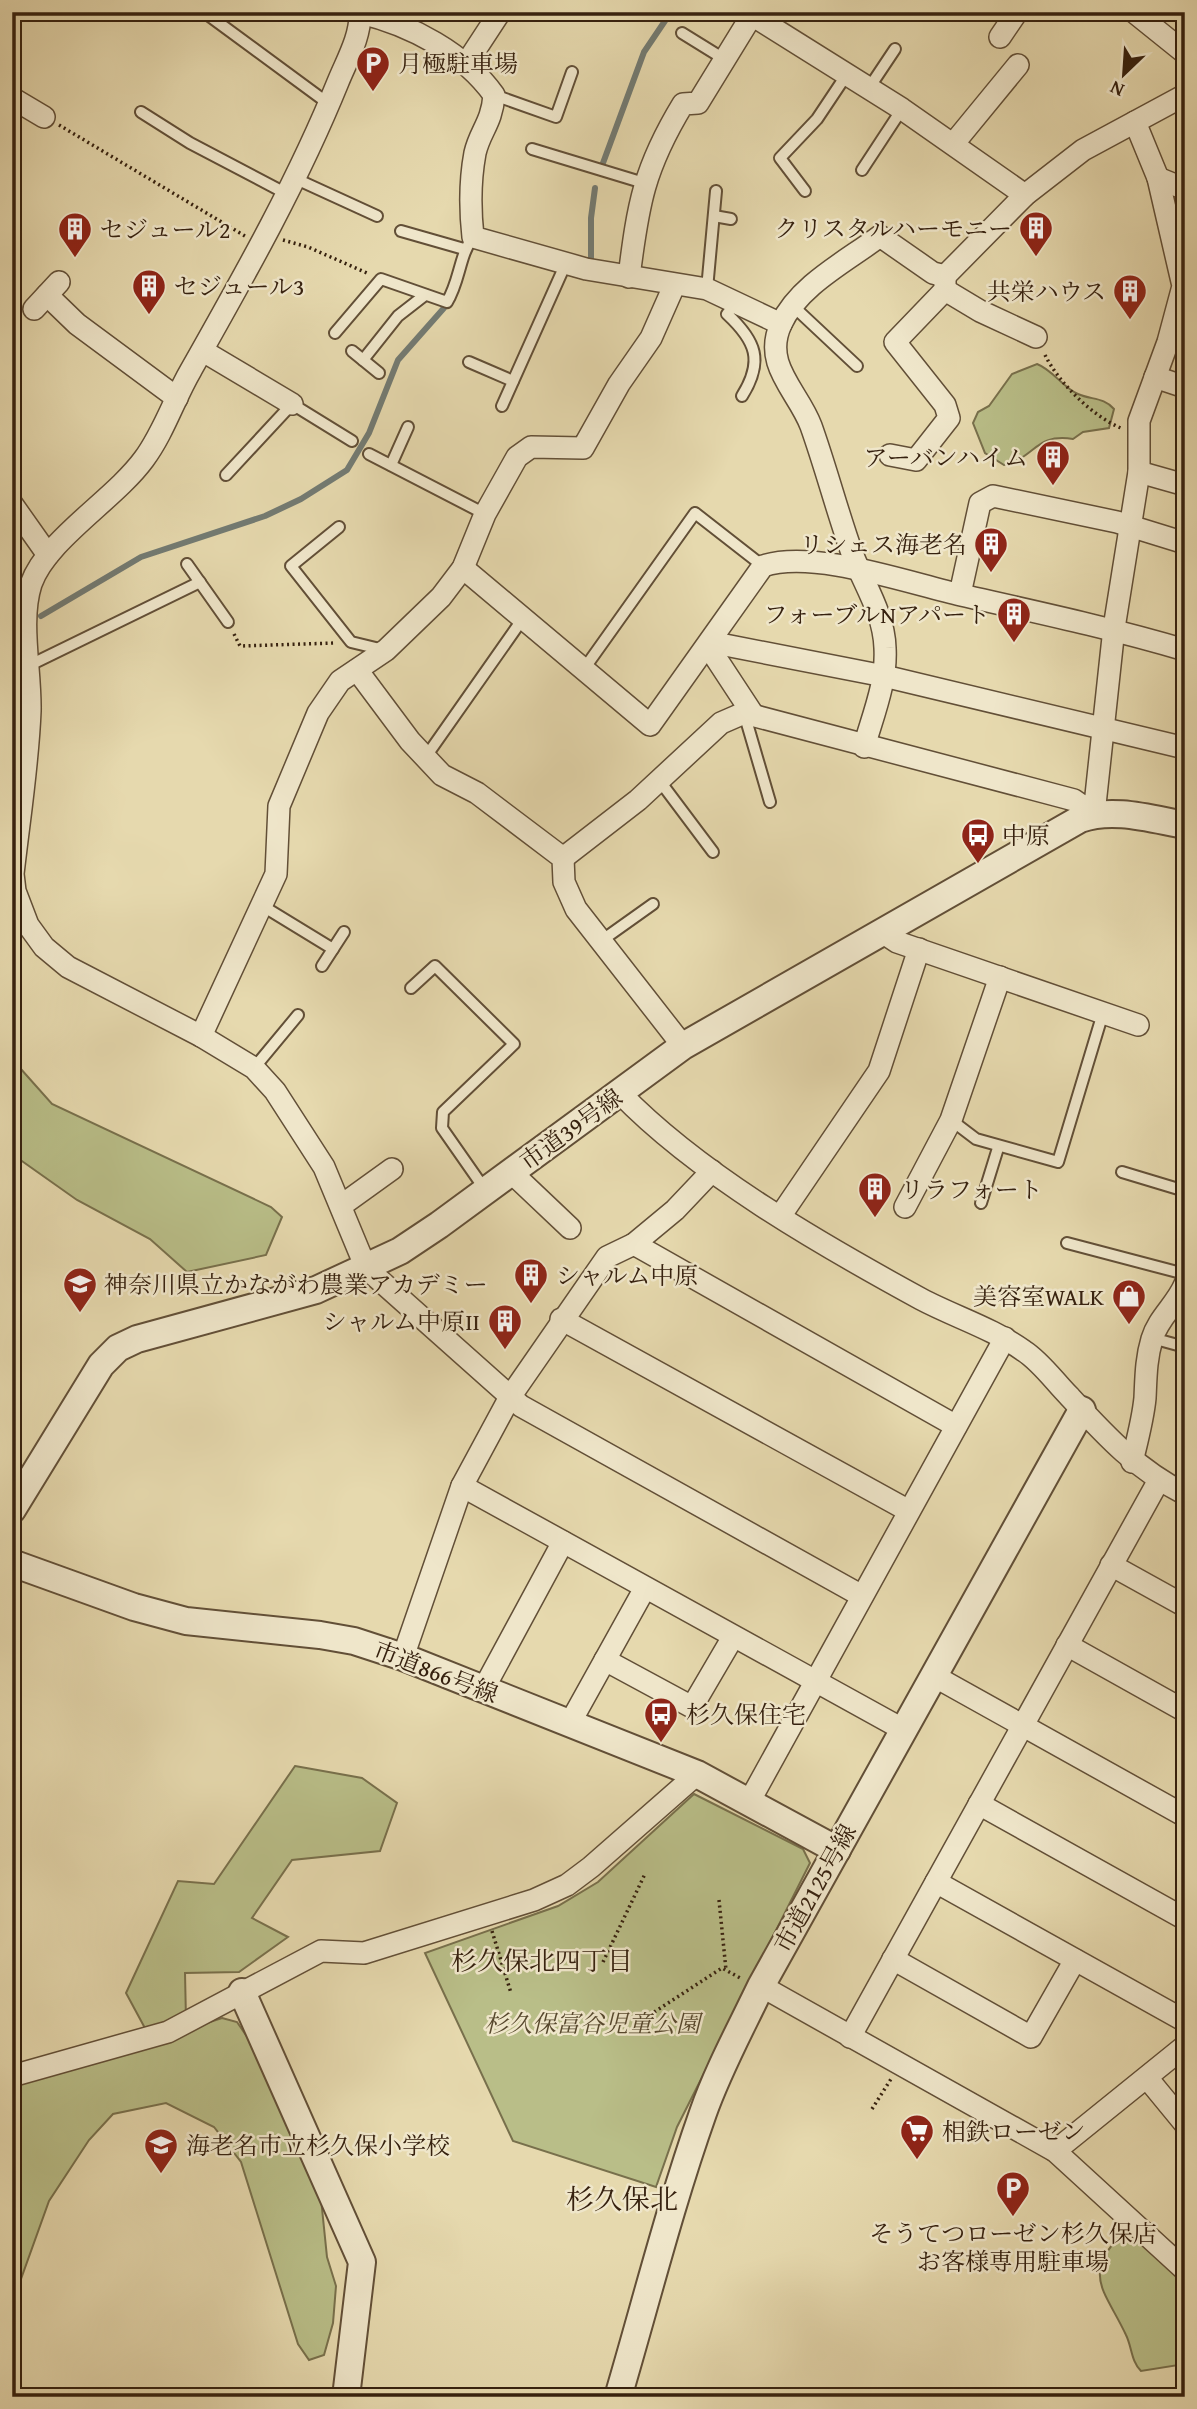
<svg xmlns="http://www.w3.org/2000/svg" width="1197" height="2409" viewBox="0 0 1197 2409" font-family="'Gentium Book Plus','Noto Serif JP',serif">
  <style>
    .green { fill: #b9be88; stroke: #78704c; stroke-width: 2 }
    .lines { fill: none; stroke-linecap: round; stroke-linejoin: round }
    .stream { stroke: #737b73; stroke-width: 6 }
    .service-casing { stroke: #624f37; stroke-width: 14 }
    .minor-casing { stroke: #624f37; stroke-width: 24 }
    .tertiary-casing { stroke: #624f37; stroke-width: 30 }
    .path { stroke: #36210f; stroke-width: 3.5; stroke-dasharray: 2 3.5; stroke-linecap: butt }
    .service { stroke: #efe6ca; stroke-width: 10 }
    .minor { stroke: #efe6ca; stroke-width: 21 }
    .tertiary { stroke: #efe6ca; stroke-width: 26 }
    .labels { text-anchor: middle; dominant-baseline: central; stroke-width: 5; stroke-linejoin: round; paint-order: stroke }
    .poi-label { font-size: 24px; fill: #36210f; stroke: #efe6ca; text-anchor: start }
    .street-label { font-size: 24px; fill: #36210f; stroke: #efe6ca }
    .park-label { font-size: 24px; font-style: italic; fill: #57482d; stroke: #efe6ca }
    .neighbourhood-label { font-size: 26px; fill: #36210f; stroke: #efe6ca }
    .quarter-label { font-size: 28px; fill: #36210f; stroke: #efe6ca }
  </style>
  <rect width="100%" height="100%" fill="#e6d9ae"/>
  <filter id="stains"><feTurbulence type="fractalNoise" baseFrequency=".00286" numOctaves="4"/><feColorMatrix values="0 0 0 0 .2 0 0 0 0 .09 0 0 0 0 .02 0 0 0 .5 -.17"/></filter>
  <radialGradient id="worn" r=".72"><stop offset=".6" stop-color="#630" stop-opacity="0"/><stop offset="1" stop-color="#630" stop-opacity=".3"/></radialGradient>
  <g class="green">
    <path d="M1037 364C1053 370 1062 387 1078 394 1091 400 1104 397 1114 409L1109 428 1083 432 1073 439C1035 433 1035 458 1004 465L985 453 973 423 978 412 989 406 1012 374Z"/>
    <path d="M12 1059 52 1104 271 1207 282 1217 266 1255 187 1272 150 1239 77 1200 12 1154Z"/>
    <path d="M295 1766 362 1778 397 1803 380 1851 292 1860 252 1918 288 1937 239 1972 185 1973 186 2020 146 2030 126 1993 178 1881 214 1884Z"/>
    <path d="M694 1794 803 1849 810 1863 677 2127 656 2187 513 2141 425 1953 558 1906 598 1882Z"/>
    <path d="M222 2018 237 2022 252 2044 320 2189 327 2257 336 2286 333 2323 324 2355 309 2360 298 2344 241 2162 214 2127 166 2103 113 2114 89 2140 49 2201 12 2304V2087Z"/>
    <path d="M1123 2232 1135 2234 1185 2274V2364L1141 2371C1131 2361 1132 2347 1126 2335 1105 2290 1081 2276 1123 2232Z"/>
  </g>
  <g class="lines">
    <g class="stream">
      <path d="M603 163 644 52 671 12"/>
      <path d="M591 263V218L595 188"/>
      <path d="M41 616 141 557 265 516 301 499 347 470 369 433 398 360 444 308"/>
    </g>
    <g class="service-casing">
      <g id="service">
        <path d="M204 12 329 104"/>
        <path d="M682 33 724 59"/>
        <path d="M869 88 895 49"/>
        <path d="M494 95 556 117 572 72"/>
        <path d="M141 112 190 143 287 194"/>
        <path d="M532 149 644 183"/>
        <path d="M862 170 902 109"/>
        <path d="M294 178 377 216"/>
        <path d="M805 191 780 158 817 119 847 74"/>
        <path d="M714 216 731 219"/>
        <path d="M401 231 464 249"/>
        <path d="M707 289 716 191"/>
        <path d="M735 304 727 314C756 341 764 361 742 396"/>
        <path d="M793 306 857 366"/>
        <path d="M335 333 381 279 447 302C460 281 459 256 473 237"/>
        <path d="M352 351 379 373"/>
        <path d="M363 360 398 316 425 295"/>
        <path d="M469 362 513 381"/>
        <path d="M502 406 566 263"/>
        <path d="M369 454 485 514"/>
        <path d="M391 465 408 427"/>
        <path d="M226 475 292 404 352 441"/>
        <path d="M339 527 291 566 351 642 384 650"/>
        <path d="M187 564 228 622"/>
        <path d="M30 665 200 582"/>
        <path d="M584 669 695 513 763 566"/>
        <path d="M744 713 770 802"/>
        <path d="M425 758 524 617"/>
        <path d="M659 780 713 852"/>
        <path d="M261 905 333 949"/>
        <path d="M601 941 653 904"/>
        <path d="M322 966 344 932"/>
        <path d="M411 988 435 966 514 1044 443 1112 442 1128 486 1191"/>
        <path d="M254 1068 298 1015"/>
        <path d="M951 1120 976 1139 1058 1162 1103 1013"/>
        <path d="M1122 1172 1185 1191"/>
        <path d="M981 1203 998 1148"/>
        <path d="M1067 1243 1185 1274"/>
        <path d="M1152 1338 1185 1347"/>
      </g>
    </g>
    <g class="minor-casing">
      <g id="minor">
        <path d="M360 12C361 36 347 60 338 82 297 183 244 276 191 370 174 399 164 432 144 459 114 500 47 539 31 584 19 621 31 671 30 711 28 765 19 820 13 874L15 891 28 925 44 947 68 967 201 1036 254 1068 275 1091 324 1167 366 1268 521 1406 862 1596"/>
        <path d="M1134 12 1185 53"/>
        <path d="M361 13C411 25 464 53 494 95 492 123 480 131 475 153 470 180 470 210 473 237L586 269 707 289 781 324"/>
        <path d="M1000 37 1017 12"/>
        <path d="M466 64 500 12"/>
        <path d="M12 98 44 117"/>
        <path d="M954 143 1018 65"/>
        <path d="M1158 178 1185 189"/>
        <path d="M945 276 1025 195 1083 150 1185 95"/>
        <path d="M629 277C638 204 644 168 683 104L698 103 752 15 902 109 1025 195"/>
        <path d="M945 290 980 311 1036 337"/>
        <path d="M47 295 77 324 177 398"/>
        <path d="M34 309 59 282"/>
        <path d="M203 351 292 404"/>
        <path d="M1155 377 1185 387"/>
        <path d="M890 455 916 460 949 418 945 405 895 342 945 290V276"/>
        <path d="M1139 472 1185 485"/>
        <path d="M12 504 48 555"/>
        <path d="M463 568 650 725 763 566C813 549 908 583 961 595 1036 612 1111 628 1185 650"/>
        <path d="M960 594 980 503 993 496 1117 522 1185 543"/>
        <path d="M708 646 725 645 884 676 1185 748"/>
        <path d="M708 646 752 713"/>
        <path d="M357 670 410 741 442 775 477 793 563 858 564 882 576 909 683 1046"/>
        <path d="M864 747C873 715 887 682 885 648 884 613 864 585 852 553 837 511 826 468 811 426 798 391 762 365 781 324 799 285 847 261 880 236L933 273 945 276"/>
        <path d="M563 858 638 800 721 723 744 713 1074 800 1094 814 1114 628 1139 472V421L1168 342 1183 286 1158 178 1135 122"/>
        <path d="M882 932 897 942 1138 1025"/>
        <path d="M201 1036 276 874 279 806 318 713 340 681 386 650 441 597 463 568 485 514 517 457 531 447 583 448 619 384 651 338 674 286"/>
        <path d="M620 1093C698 1174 822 1245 921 1299 955 1317 992 1328 1024 1351 1041 1362 1055 1382 1069 1396 1106 1436 1136 1469 1185 1494"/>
        <path d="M511 1172 570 1228"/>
        <path d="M342 1205 392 1169"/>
        <path d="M905 1207 951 1120 1000 977"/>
        <path d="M781 1215 879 1071 919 949"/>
        <path d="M634 1244 956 1426"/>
        <path d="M561 1319 909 1511"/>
        <path d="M1132 1462C1137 1441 1143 1419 1145 1398 1146 1377 1146 1359 1152 1339 1158 1318 1177 1304 1185 1284"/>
        <path d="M462 1486 904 1730"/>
        <path d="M1111 1565 1185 1606"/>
        <path d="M1067 1645 1185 1711"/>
        <path d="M403 1657 462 1486 510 1397 607 1257 634 1244 675 1210 712 1171"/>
        <path d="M605 1660 692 1707 733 1637"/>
        <path d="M934 1676 1185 1816"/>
        <path d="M483 1690 563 1542"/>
        <path d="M570 1723 645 1588"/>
        <path d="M749 1802 1005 1338"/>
        <path d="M979 1804 1185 1919"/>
        <path d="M936 1882 1185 2021"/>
        <path d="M893 1959 1031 2037 1075 1960"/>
        <path d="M761 1986 1055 2151 1185 2270"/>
        <path d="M850 2037 1159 1480"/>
        <path d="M12 2076 168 2032 321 1951 364 1953 534 1900 567 1885 591 1867 697 1774"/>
        <path d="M1148 2079 1185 2124"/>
        <path d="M1055 2151 1185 2046"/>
      </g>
    </g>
    <g class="tertiary-casing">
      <g id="tertiary">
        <path d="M12 1510 101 1365 118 1348 137 1339 316 1290 400 1251 439 1225 683 1046 1080 819C1113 807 1151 819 1185 825"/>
        <path d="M12 1563 134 1607 186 1621 320 1635 354 1641 403 1657 697 1774 837 1850"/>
        <path d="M242 1992 362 2262 346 2397"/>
        <path d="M618 2397C646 2302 670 2206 703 2113 718 2070 741 2028 761 1986L1082 1410"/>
      </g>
    </g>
    <g class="path">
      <path d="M59 125 245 236"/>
      <path d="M283 240 308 247 367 273"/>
      <path d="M1045 355C1059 383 1092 416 1121 428"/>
      <path d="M234 634 240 646 335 643"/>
      <path d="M719 1900 726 1970"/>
      <path d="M492 1931 511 1993"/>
      <path d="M603 1962 645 1874"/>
      <path d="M645 2018 722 1968 742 1979"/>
      <path d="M872 2109 891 2079"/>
    </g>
    <use href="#service" class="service"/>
    <use href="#minor" class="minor"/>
    <use href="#tertiary" class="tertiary"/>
  </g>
  <defs>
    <g id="parking-pin" transform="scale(1.75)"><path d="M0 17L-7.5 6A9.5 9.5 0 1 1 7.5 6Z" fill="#8f2418" stroke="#efe6ca"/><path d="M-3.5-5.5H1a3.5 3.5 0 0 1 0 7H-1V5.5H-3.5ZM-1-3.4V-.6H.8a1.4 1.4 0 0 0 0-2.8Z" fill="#fff"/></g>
    <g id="building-pin" transform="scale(1.75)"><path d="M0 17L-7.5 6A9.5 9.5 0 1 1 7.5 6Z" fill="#8f2418" stroke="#efe6ca"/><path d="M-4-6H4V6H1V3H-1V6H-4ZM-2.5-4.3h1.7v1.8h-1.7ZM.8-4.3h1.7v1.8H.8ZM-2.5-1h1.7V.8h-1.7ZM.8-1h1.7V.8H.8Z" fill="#fff"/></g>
    <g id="bus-pin" transform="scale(1.75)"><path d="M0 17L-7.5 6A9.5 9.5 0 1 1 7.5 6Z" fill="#8f2418" stroke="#efe6ca"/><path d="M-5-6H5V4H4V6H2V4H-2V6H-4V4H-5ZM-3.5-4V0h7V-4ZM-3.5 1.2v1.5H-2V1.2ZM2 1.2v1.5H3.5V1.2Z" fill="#fff"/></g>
    <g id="university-pin" transform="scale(1.75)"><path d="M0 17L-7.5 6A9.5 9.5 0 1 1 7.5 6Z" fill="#8f2418" stroke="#efe6ca"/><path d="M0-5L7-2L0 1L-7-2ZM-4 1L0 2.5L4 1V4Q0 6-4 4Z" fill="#fff"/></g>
    <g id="shop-pin" transform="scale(1.75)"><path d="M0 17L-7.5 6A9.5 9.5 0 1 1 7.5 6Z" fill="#8f2418" stroke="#efe6ca"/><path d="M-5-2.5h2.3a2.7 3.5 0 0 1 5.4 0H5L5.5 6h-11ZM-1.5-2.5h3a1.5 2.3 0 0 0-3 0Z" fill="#fff"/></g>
    <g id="supermarket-pin" transform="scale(1.75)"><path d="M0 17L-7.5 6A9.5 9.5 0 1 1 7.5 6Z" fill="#8f2418" stroke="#efe6ca"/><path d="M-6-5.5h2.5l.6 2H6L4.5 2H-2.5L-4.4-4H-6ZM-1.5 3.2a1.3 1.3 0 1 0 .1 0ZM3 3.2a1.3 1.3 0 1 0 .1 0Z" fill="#fff"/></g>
    <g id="school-pin" transform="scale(1.75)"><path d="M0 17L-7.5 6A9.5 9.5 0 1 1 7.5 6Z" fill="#8f2418" stroke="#efe6ca"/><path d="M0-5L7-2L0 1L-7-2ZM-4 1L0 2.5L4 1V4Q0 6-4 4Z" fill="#fff"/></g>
  </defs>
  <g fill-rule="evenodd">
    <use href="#parking-pin" x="373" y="63"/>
    <use href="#building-pin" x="1036" y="228"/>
    <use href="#building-pin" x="75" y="229"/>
    <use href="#building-pin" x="149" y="286"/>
    <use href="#building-pin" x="1130" y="291"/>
    <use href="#building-pin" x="1053" y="457"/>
    <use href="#building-pin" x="991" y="544"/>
    <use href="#building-pin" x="1014" y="614"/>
    <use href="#bus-pin" x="978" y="835"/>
    <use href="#building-pin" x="875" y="1189"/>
    <use href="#building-pin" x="531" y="1275"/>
    <use href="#university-pin" x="80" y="1284"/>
    <use href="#shop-pin" x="1129" y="1296"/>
    <use href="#building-pin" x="505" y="1321"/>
    <use href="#bus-pin" x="661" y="1714"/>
    <use href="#supermarket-pin" x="917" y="2131"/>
    <use href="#school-pin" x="161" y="2145"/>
    <use href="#parking-pin" x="1013" y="2188"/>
  </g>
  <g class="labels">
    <g class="poi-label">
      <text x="398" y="63">月極駐車場</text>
      <text x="1012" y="228" text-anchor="end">クリスタルハーモニー</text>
      <text x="100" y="229">セジュール2</text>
      <text x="174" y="286">セジュール3</text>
      <text x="1106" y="291" text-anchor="end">共栄ハウス</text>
      <text x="1028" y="457" text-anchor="end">アーバンハイム</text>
      <text x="967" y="544" text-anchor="end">リシェス海老名</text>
      <text x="990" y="614" text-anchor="end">フォーブルNアパート</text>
      <text x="1002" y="835">中原</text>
      <text x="900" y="1189">リラフォート</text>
      <text x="556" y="1275">シャルム中原</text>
      <text x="104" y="1284">神奈川県立かながわ農業アカデミー</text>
      <text x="1104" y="1296" text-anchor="end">美容室WALK</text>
      <text x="480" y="1321" text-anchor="end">シャルム中原II</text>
      <text x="686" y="1714">杉久保住宅</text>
      <text x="942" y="2131">相鉄ローゼン</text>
      <text x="186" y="2145">海老名市立杉久保小学校</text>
      <text x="1013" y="2233" text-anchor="middle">そうてつローゼン杉久保店<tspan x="1013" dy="28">お客様専用駐車場</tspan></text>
    </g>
    <g class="street-label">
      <text transform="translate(571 1129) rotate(-36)">市道39号線</text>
      <text transform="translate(436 1672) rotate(21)">市道866号線</text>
      <text transform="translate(815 1888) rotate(-61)">市道2125号線</text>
    </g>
    <g class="park-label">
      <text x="592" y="2023">杉久保富谷児童公園</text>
    </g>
    <g class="neighbourhood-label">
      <text x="542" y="1960">杉久保北四丁目</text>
    </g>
    <g class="quarter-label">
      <text x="622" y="2198">杉久保北</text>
    </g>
  </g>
  <rect width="1197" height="2409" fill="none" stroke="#e6d9ae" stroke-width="42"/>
  <rect x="14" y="14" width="1169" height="2381" fill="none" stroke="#36210f" stroke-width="3.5"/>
  <rect x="21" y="21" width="1155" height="2367" fill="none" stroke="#36210f" stroke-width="2"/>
  <g transform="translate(1124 74) rotate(205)" stroke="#efe6ca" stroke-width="5" paint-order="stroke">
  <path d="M0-5L12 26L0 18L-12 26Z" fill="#36210f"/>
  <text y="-10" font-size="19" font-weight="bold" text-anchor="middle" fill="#36210f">N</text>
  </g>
  <rect width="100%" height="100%" filter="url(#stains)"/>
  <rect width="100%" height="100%" fill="url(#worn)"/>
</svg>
